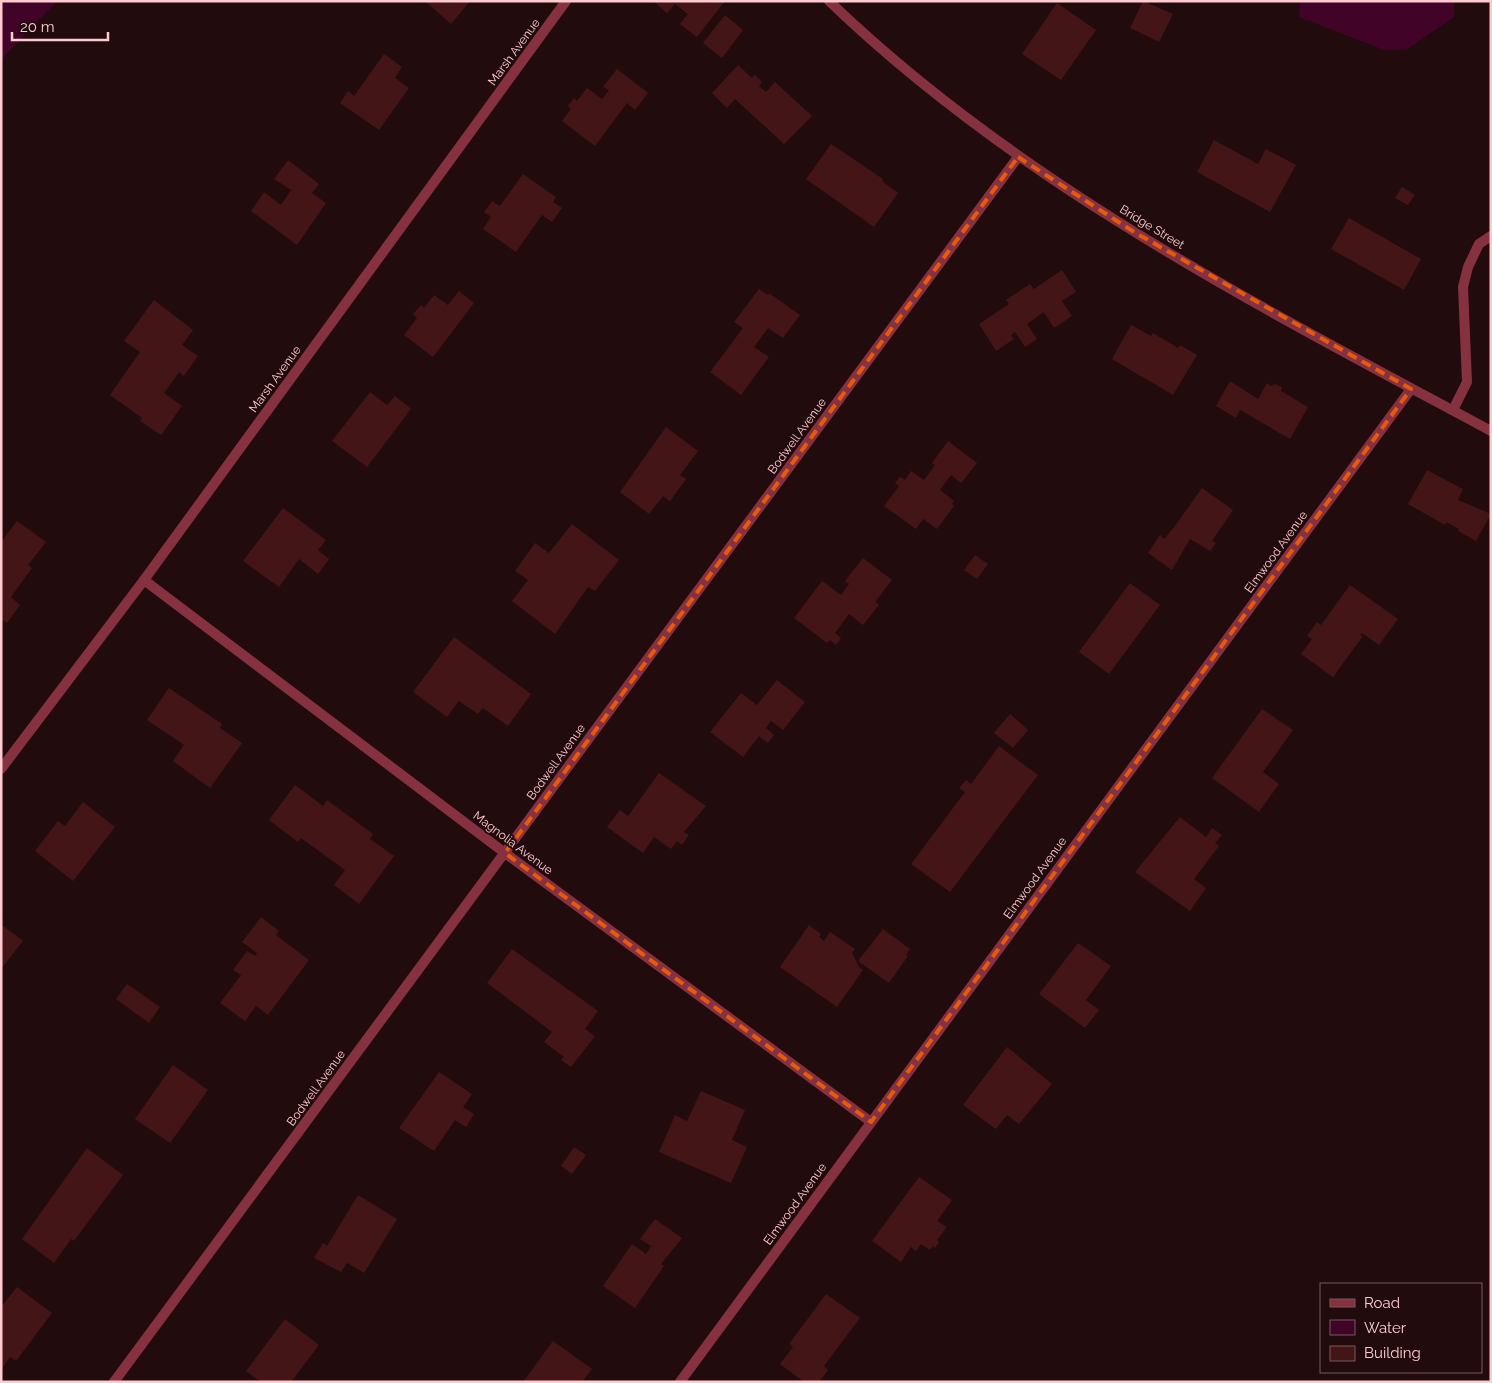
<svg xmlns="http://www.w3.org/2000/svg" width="1492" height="1383" viewBox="0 0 1492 1383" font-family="Raleway,sans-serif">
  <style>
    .water { fill: #410428 }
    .building { fill: #441516 }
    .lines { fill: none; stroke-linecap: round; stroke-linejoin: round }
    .service { stroke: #863140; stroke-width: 10 }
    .minor { stroke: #863140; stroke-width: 10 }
    .tertiary { stroke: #863140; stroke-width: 10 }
    .marked { fill: none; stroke: #e8590c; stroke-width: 4; stroke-dasharray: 10 6; stroke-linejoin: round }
    .labels { text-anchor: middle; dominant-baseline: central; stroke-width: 4; stroke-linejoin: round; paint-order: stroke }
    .street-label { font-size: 12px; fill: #ffcbd1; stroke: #210b0c }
  </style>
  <rect width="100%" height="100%" fill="#210b0c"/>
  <g class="water">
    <path d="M1 1H57L1 60Z"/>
    <path d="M1300 1H1454V17L1406 50H1384L1299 17Z"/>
  </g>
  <g class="building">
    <path d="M425 1H470L451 24Z"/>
    <path d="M653 1H725L697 37 680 24 688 14 675 4 667 13Z"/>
    <path d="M1143 1 1173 14 1159 42 1130 28Z"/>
    <path d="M1057 3 1096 30 1061 80 1022 54Z"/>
    <path d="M725 15 743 30 722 58 703 43Z"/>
    <path d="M384 54 402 67 395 78 409 88 379 130 340 103 348 91 354 96Z"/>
    <path d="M738 65 752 78 755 75 762 82 759 86 766 92 775 82 812 116 784 144 735 99 727 108 712 93Z"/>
    <path d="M617 69 648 93 635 110 627 103 595 146 562 121 571 109 568 106 574 98 577 101 587 88 602 99 609 90 603 87Z"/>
    <path d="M1214 140 1258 164 1266 149 1296 165 1270 212 1197 172Z"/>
    <path d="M831 144 883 179 882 181 898 193 874 227 806 179Z"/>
    <path d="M288 160 319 184 312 193 326 203 297 245 251 211 264 192 281 205 291 190 274 179Z"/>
    <path d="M523 174 556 197 553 202 562 208 552 222 542 215 516 252 483 229 491 217 484 212 492 201 500 206Z"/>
    <path d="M1402 187 1415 195 1408 205 1395 198Z"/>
    <path d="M1349 218 1421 259 1404 290 1331 249Z"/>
    <path d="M1062 270 1076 292 1062 301 1072 316 1054 328 1044 312 1027 324 1037 339 1025 347 1015 332 1011 335 1014 339 996 351 979 324 1009 304 1006 300 1030 284 1034 289Z"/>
    <path d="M759 289 768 295 769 293 800 315 783 338 768 328 754 347 769 357 741 395 710 372 743 328 734 322Z"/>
    <path d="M459 291 474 303 433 357 404 335 417 318 413 314 421 305 424 308 434 295 448 305Z"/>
    <path d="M154 300 193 330 182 345 198 356 184 376 179 372 164 393 182 406 161 435 140 421 142 418 110 395 140 352 124 341Z"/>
    <path d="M1131 325 1151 336 1153 333 1178 348 1180 345 1197 355 1173 395 1112 359Z"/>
    <path d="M1230 381 1258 399 1267 383 1271 386 1275 384 1282 387 1281 391 1308 407 1290 439 1240 410 1236 418 1216 406Z"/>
    <path d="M370 392 387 405 395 396 411 409 367 467 332 441Z"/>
    <path d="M666 427 698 451 680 475 686 479 670 501 663 496 649 514 620 492Z"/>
    <path d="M948 441 977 463 961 483 951 475 940 490 954 501 952 504 954 506 937 529 923 519 916 529 884 506 899 486 895 483 900 477 905 480 911 471 924 480 935 465 932 463Z"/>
    <path d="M1427 470 1463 489 1458 500 1491 514 1476 541 1458 531 1459 529 1446 522 1445 525 1408 504Z"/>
    <path d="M1202 488 1233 510 1212 541 1216 543 1210 551 1190 539 1172 570 1148 553 1160 535 1164 539 1175 526Z"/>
    <path d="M283 508 326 540 318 550 329 559 318 574 299 559 279 587 243 561Z"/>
    <path d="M17 521 46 542 28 565 32 568 11 597 20 605 7 623 1 619V542Z"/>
    <path d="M572 524 619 560 595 591 588 587 555 634 512 601 528 580 515 571 535 543 549 553Z"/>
    <path d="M975 555 988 564 977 579 964 570Z"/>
    <path d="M863 558 892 580 875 602 879 605 863 625 849 614 835 633 841 638 836 645 830 640 827 643 794 618 822 581 841 595 849 584 845 581Z"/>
    <path d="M1130 583 1160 605 1109 674 1079 652Z"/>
    <path d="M1350 585 1398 619 1379 645 1362 633 1360 635 1363 636 1333 677 1301 654 1312 639 1307 636 1317 622 1321 625Z"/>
    <path d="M454 637 531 694 508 726 483 708 478 714 459 701 447 717 413 692Z"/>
    <path d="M777 680 805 702 783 730 771 721 766 728 774 735 768 743 759 736 743 757 710 732 741 693 757 705Z"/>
    <path d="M169 688 222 724 220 728 242 743 210 788 173 761 184 745 147 720Z"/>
    <path d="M1262 709 1293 730 1263 772 1279 784 1259 812 1212 778Z"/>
    <path d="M1010 714 1028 730 1013 748 994 733Z"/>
    <path d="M999 746 1038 775 950 892 911 864 965 792 959 788 966 780 971 784Z"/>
    <path d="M659 773 706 806 684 832 689 835 682 845 677 841 671 849 654 837 643 853 607 827 620 810 628 816Z"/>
    <path d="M295 785 323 806 327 800 373 834 370 839 394 856 359 904 334 885 345 870 301 838 298 842 269 820Z"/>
    <path d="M83 802 115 827 73 881 35 851 58 821 65 826Z"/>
    <path d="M1180 817 1206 837 1212 828 1222 835 1215 843 1219 846 1194 879 1206 888 1190 911 1135 872Z"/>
    <path d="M261 917 279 931 276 935 309 960 268 1015 256 1006 245 1021 220 1003 241 975 233 970 247 951 255 956 257 953 242 942Z"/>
    <path d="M1 924 23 941 1 969Z"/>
    <path d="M809 925 821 934 819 937 824 941 830 932 855 949 852 953 859 967 863 970 837 1007 780 967Z"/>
    <path d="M883 929 910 949 906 955 908 956 889 983 858 961Z"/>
    <path d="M1078 943 1111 966 1086 1000 1099 1010 1085 1028 1039 994Z"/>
    <path d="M512 949 598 1011 585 1029 595 1036 571 1067 561 1060 564 1057 544 1042 552 1032 487 983Z"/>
    <path d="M127 984 160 1007 149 1023 116 999Z"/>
    <path d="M1007 1047 1052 1084 1019 1124 1007 1115 996 1129 963 1105Z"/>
    <path d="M173 1065 208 1090 170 1143 135 1119Z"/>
    <path d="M439 1072 472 1094 463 1107 474 1114 466 1127 455 1120 434 1151 399 1128Z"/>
    <path d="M701 1091 745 1110 732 1140 747 1147 731 1183 659 1152 675 1115 687 1121Z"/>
    <path d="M574 1147 586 1155 572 1174 561 1166Z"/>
    <path d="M87 1148 123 1175 74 1241 71 1239 54 1263 22 1239Z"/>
    <path d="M919 1177 952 1200 937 1221 947 1227 937 1240 939 1242 935 1248 933 1246 930 1250 921 1244 916 1251 911 1247 901 1262 872 1241Z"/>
    <path d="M358 1195 397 1219 364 1273 347 1263 341 1272 314 1258 323 1243 327 1246Z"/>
    <path d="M655 1219 682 1238 661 1264 664 1266 635 1308 603 1286 632 1244 646 1254 651 1246 640 1239Z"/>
    <path d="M17 1287 52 1313 16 1361 10 1357 1 1370V1307Z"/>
    <path d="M826 1294 860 1318 824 1366 828 1370 819 1382H804L780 1364 793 1347 789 1344Z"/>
    <path d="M285 1319 319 1345 291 1382H261L246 1371Z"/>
    <path d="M553 1341 592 1369 582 1382H523Z"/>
  </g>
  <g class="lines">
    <path class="service" d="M1453 410 1467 382 1463 287 1468 267 1479 244 1491 236"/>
    <g class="minor">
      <path d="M144 580 505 853 871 1122"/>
      <path d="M1 769 144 580 566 1"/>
      <path d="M114 1382 1018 157"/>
      <path d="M680 1382 1411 389"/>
    </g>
    <path class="tertiary" d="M829 1C1020 185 1259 306 1491 431"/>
  </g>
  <path class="marked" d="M1018 157 1134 232 1411 389 871 1122 505 853Z"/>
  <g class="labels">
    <g class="street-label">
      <text transform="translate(514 52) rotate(-54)">Marsh Avenue</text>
      <text transform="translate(1152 227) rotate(31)">Bridge Street</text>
      <text transform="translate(275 379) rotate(-54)">Marsh Avenue</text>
      <text transform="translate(797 436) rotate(-54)">Bodwell Avenue</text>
      <text transform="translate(1276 552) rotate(-54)">Elmwood Avenue</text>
      <text transform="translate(556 762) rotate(-54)">Bodwell Avenue</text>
      <text transform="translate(513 843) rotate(37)">Magnolia Avenue</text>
      <text transform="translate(1035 878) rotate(-54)">Elmwood Avenue</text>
      <text transform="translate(316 1088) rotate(-54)">Bodwell Avenue</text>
      <text transform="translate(795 1204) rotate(-54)">Elmwood Avenue</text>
    </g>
  </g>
  <rect width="1492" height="1383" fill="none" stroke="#ffcbd1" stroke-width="5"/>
  <rect x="1320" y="1283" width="162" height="90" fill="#210b0c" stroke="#7a585b"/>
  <rect x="1330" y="1299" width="25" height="8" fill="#863140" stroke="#7a585b"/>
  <text x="1364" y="1308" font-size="15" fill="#ffcbd1">Road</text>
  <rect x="1330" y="1320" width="25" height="15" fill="#410428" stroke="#7a585b"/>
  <text x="1364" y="1333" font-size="15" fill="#ffcbd1">Water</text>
  <rect x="1330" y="1346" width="25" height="15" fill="#441516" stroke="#7a585b"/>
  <text x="1364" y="1358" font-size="15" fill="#ffcbd1">Building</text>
  <path d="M12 32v8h96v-8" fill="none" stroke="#ffcbd1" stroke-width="2.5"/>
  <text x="20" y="32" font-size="15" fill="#ffcbd1" stroke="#210b0c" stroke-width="4" paint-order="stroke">20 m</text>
</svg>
